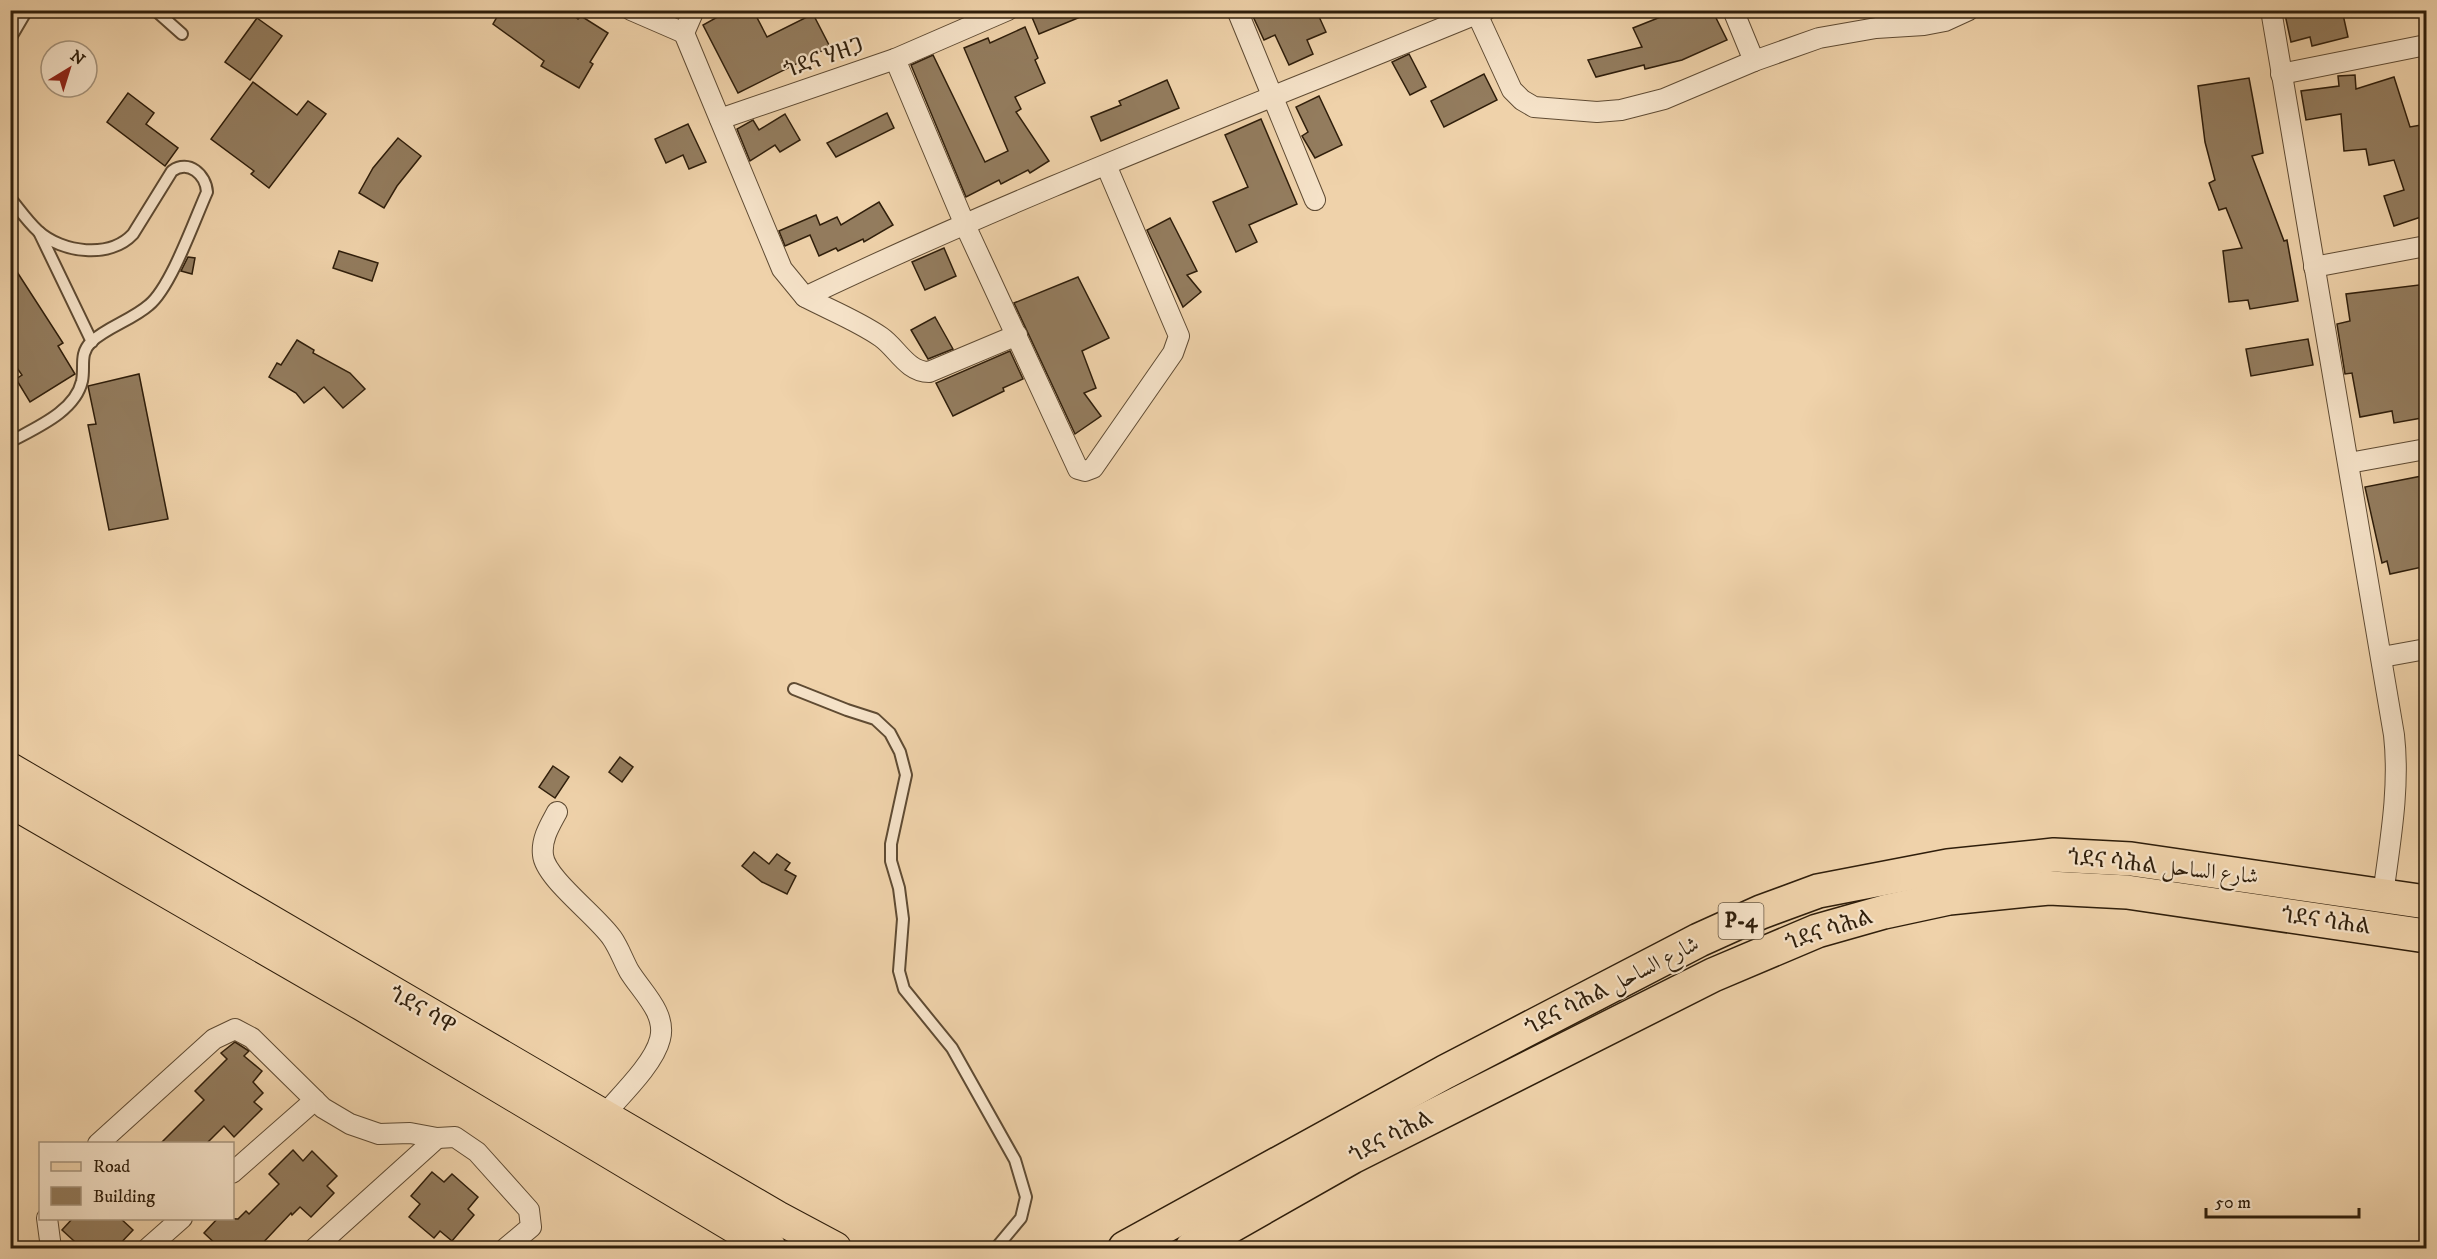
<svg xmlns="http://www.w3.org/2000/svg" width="2437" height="1259" viewBox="0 0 2437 1259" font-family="'IM FELL DW Pica',Amiri,'Noto Serif Ethiopic',serif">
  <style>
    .building { fill: #937c5e; stroke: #2f1e0b; stroke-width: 1.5 }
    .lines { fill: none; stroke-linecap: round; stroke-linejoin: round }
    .service-casing { stroke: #5f4b33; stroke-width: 14 }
    .minor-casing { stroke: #5f4b33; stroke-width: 22 }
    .primary-casing { stroke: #2f1e0b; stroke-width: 34 }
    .trunk-casing { stroke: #2f1e0b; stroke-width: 36 }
    .service { stroke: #f5e2c8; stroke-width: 10 }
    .minor { stroke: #f5e2c8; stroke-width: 20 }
    .primary { stroke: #efd2aa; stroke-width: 32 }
    .trunk { stroke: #efd2aa; stroke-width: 33 }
    .labels { text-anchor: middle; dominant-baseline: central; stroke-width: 4.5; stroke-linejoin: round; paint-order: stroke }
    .shield { fill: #f5e2c8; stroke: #6a5944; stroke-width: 1.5 }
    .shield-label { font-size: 21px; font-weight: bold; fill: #2f1e0b }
    .street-label { font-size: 22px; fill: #2f1e0b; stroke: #f5e2c8 }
  </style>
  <rect width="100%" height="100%" fill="#efd2aa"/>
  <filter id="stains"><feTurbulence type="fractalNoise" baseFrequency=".00333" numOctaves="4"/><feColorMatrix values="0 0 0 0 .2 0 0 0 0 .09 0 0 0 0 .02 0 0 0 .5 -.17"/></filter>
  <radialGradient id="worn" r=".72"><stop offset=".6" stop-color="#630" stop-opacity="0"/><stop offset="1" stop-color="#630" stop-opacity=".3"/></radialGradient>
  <g class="building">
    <path d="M501 10H567L578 19 581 16 608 33 590 62 593 64 579 88 541 66 544 61 493 24Z"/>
    <path d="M730 10H753L767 37 813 14 830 47 738 93 703 25Z"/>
    <path d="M1029 10H1095V11L1039 34Z"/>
    <path d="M1250 10H1316L1326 32 1307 40 1313 54 1289 65 1275 35 1264 40Z"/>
    <path d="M1678 10H1712L1727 40 1682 60 1645 69 1644 65 1596 77 1588 60 1642 47 1633 28Z"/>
    <path d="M2284 10H2342L2348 37 2312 46 2310 37 2291 42Z"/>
    <path d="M257 18 282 36 250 80 225 62Z"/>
    <path d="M1025 27 1038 58 1035 60 1045 83 1015 97 1021 109 1016 112 1049 161 1030 173 1028 170 1001 184 999 180 966 197 911 65 933 55 985 162 1008 151 964 48 988 38 990 43Z"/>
    <path d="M1409 54 1426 87 1410 95 1392 62Z"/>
    <path d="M1484 74 1497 100 1444 127 1431 101Z"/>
    <path d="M2355 75 2356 89 2394 77 2410 127 2427 124V215L2394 226 2384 196 2404 190 2394 160 2369 165 2366 149 2344 151 2341 114 2306 120 2301 91 2339 86 2338 76Z"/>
    <path d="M2249 78 2263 153 2252 156 2284 241 2287 240 2298 301 2250 309 2248 300 2229 302 2223 251 2242 248 2226 208 2219 210 2209 183 2215 180 2205 142 2198 86Z"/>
    <path d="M1167 80 1179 108 1101 141 1091 117 1121 105 1119 101Z"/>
    <path d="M253 82 297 115 308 101 326 114 269 188 251 174 254 171 211 139Z"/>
    <path d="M128 93 154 113 146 124 178 148 165 166 107 122Z"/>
    <path d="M1319 96 1342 145 1315 158 1302 136 1308 132 1296 107Z"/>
    <path d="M887 113 894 128 836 157 827 143Z"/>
    <path d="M785 114 800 140 780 152 775 145 750 161 737 129 753 120 759 130Z"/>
    <path d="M1261 119 1297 204 1249 225 1257 242 1236 252 1213 202 1248 187 1225 135Z"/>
    <path d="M688 124 706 162 689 169 683 155 666 163 655 139Z"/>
    <path d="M398 138 421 156 397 186 384 208 359 193 373 168Z"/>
    <path d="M879 202 893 225 864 242 863 239 838 251 836 248 819 256 810 235 785 246 779 231 816 215 820 225 837 217 841 225Z"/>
    <path d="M1170 218 1197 271 1187 275 1201 292 1183 307 1147 230Z"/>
    <path d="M944 248 956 276 925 290 912 262Z"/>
    <path d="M339 251 378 263 372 281 333 268Z"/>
    <path d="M188 257 195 258 192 274 181 271Z"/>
    <path d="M10 261 63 343 58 346 75 374 30 402 16 379 22 375 10 358Z"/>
    <path d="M1078 277 1109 338 1082 351 1096 388 1084 393 1101 416 1075 434 1014 303Z"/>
    <path d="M2427 284V417L2394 423 2392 411 2360 417 2352 373 2345 374 2337 324 2350 321 2346 294Z"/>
    <path d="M935 317 953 349 928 359 911 330Z"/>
    <path d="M2308 339 2313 365 2251 376 2246 349Z"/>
    <path d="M297 340 314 350 313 353 350 373 365 389 343 408 324 387 304 403 296 393 269 377 277 363 281 365Z"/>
    <path d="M1010 351 1023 379 1003 388 1004 391 953 416 936 383Z"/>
    <path d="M139 374 168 519 109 530 88 425 96 424 88 386Z"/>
    <path d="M2427 475V566L2390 574 2387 561 2382 563 2365 487Z"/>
    <path d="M620 757 633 767 622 782 609 772Z"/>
    <path d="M553 766 569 777 555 798 539 787Z"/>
    <path d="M754 852 769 864 777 854 790 863 785 870 796 876 787 894 762 882 742 866Z"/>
    <path d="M235 1042 249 1051 244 1056 262 1071 253 1082 263 1093 254 1102 262 1109 234 1137 224 1126 207 1143H161L204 1100 195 1091 227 1059 221 1053Z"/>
    <path d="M293 1150 303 1161 312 1151 337 1176 327 1186 334 1193 311 1217 300 1207 292 1215 291 1213 258 1248H220L204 1233 218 1218 238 1219 246 1211 249 1214 279 1184 269 1174Z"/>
    <path d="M432 1172 444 1182 452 1174 478 1197 468 1209 474 1215 452 1241 440 1231 434 1238 409 1217 420 1204 411 1196Z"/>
    <path d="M73 1218H120L133 1230 116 1248H67L74 1241 62 1230Z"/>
  </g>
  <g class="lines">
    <g class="service-casing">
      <g id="service">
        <path d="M155 10 182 34"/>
        <path d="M10 39 27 10"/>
        <path d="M10 198C19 209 28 222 38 231 62 253 110 259 133 234L172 171C189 159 206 175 207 192 194 221 171 287 149 305 132 320 107 327 91 342 79 354 85 366 82 381 75 412 35 428 10 442"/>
        <path d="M39 232 92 342"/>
        <path d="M794 689 847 710 875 719 890 733 900 752 906 775 891 844V861L899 888 903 919 899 971 904 989 952 1048 1015 1160 1026 1197 1021 1218 996 1248"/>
      </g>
    </g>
    <g class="minor-casing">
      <g id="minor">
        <path d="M631 10 684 33 694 10"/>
        <path d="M1237 10 1315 200"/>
        <path d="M1733 10 1754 61"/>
        <path d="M2271 10 2394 735C2400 788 2390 842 2383 895"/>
        <path d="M1477 14 1512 90 1522 100 1534 107 1597 112 1621 110 1664 99 1754 61 1819 38 1876 28 1924 25 1945 21 1969 10"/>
        <path d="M684 33 782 269 805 297C1027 191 1258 104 1486 10"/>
        <path d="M895 59 965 225 1078 469 1085 471 1093 468 1173 353 1179 336 1106 165"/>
        <path d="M2281 74 2426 45"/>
        <path d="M720 119 895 59 1008 10"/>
        <path d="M2314 267 2426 246"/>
        <path d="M805 297C830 310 858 321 881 337 897 348 907 372 929 372L1017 335"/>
        <path d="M2349 463 2426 449"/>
        <path d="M2382 657 2426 649"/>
        <path d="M557 812C550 825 541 839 543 855 545 878 597 916 612 938 619 948 623 960 629 971 641 991 667 1013 660 1039 654 1064 620 1096 603 1116"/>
        <path d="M98 1144 214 1039 235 1029 252 1038 323 1108 350 1124 379 1134 410 1133 437 1138 455 1137 477 1152 529 1210 531 1227 506 1248"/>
        <path d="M232 1173 315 1100"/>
        <path d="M47 1218 51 1248"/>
        <path d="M148 1248 182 1218"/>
        <path d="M315 1248 437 1138"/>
      </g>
    </g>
    <g class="primary-casing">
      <g id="primary">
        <path d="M10 769 777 1217 835 1248"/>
        <path d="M10 801 363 1005 770 1248"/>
      </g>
    </g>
    <g class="trunk-casing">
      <g id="trunk">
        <path d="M1125 1248 1445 1072 1699 940 1761 912 1818 891 1948 866 2054 855 2131 859 2426 902"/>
        <path d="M1192 1248 1352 1157 1713 975 1817 931 1884 912 1949 898 2049 888 2127 892 2426 936"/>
      </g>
    </g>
    <use href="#service" class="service"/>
    <use href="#minor" class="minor"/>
    <use href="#primary" class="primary"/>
    <use href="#trunk" class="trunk"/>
  </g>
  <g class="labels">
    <rect class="shield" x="1718.5" y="903" width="45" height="36" rx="4.5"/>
    <g class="shield-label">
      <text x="1741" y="921">P-4</text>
    </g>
    <g class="street-label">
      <text transform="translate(824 58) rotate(-19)">ጎደና ሃዘጋ</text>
      <text transform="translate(2163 867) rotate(6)">ጎደና ሳሕል شارع الساحل</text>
      <text transform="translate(2326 921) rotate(8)">ጎደና ሳሕል</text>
      <text transform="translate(1829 930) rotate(-18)">ጎደና ሳሕል</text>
      <text transform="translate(1612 986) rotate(-27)">ጎደና ሳሕል شارع الساحل</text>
      <text transform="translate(422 1010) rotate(30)">ጎደና ሳዋ</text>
      <text transform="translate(1391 1137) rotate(-27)">ጎደና ሳሕል</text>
    </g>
  </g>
  <rect width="2437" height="1259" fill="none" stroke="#efd2aa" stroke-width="36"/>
  <rect x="12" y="12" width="2413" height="1235" fill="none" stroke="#2f1e0b" stroke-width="3"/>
  <rect x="18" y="18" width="2401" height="1223" fill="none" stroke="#2f1e0b" stroke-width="1.5"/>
  <rect x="39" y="1142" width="195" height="78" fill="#f5e2c8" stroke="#a6947c" stroke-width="1.5"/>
  <rect x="51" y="1162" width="30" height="9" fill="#efd2aa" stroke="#a6947c" stroke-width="1.5"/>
  <text x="93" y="1172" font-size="18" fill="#2f1e0b">Road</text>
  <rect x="51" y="1187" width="30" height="18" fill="#937c5e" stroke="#a6947c" stroke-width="1.5"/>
  <text x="93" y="1202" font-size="18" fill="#2f1e0b">Building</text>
  <g transform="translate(69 69) rotate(38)"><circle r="28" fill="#f5e2c8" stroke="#a6947c" stroke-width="1.5"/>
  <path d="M0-4.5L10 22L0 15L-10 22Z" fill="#8f2418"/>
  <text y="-9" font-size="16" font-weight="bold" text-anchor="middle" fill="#2f1e0b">N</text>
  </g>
  <path d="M2206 1208v9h153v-9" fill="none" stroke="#2f1e0b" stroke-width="3"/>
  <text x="2215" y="1208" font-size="18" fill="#2f1e0b" stroke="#f5e2c8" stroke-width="4.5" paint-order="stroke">50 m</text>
  <rect width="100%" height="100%" filter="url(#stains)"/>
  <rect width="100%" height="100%" fill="url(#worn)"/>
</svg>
